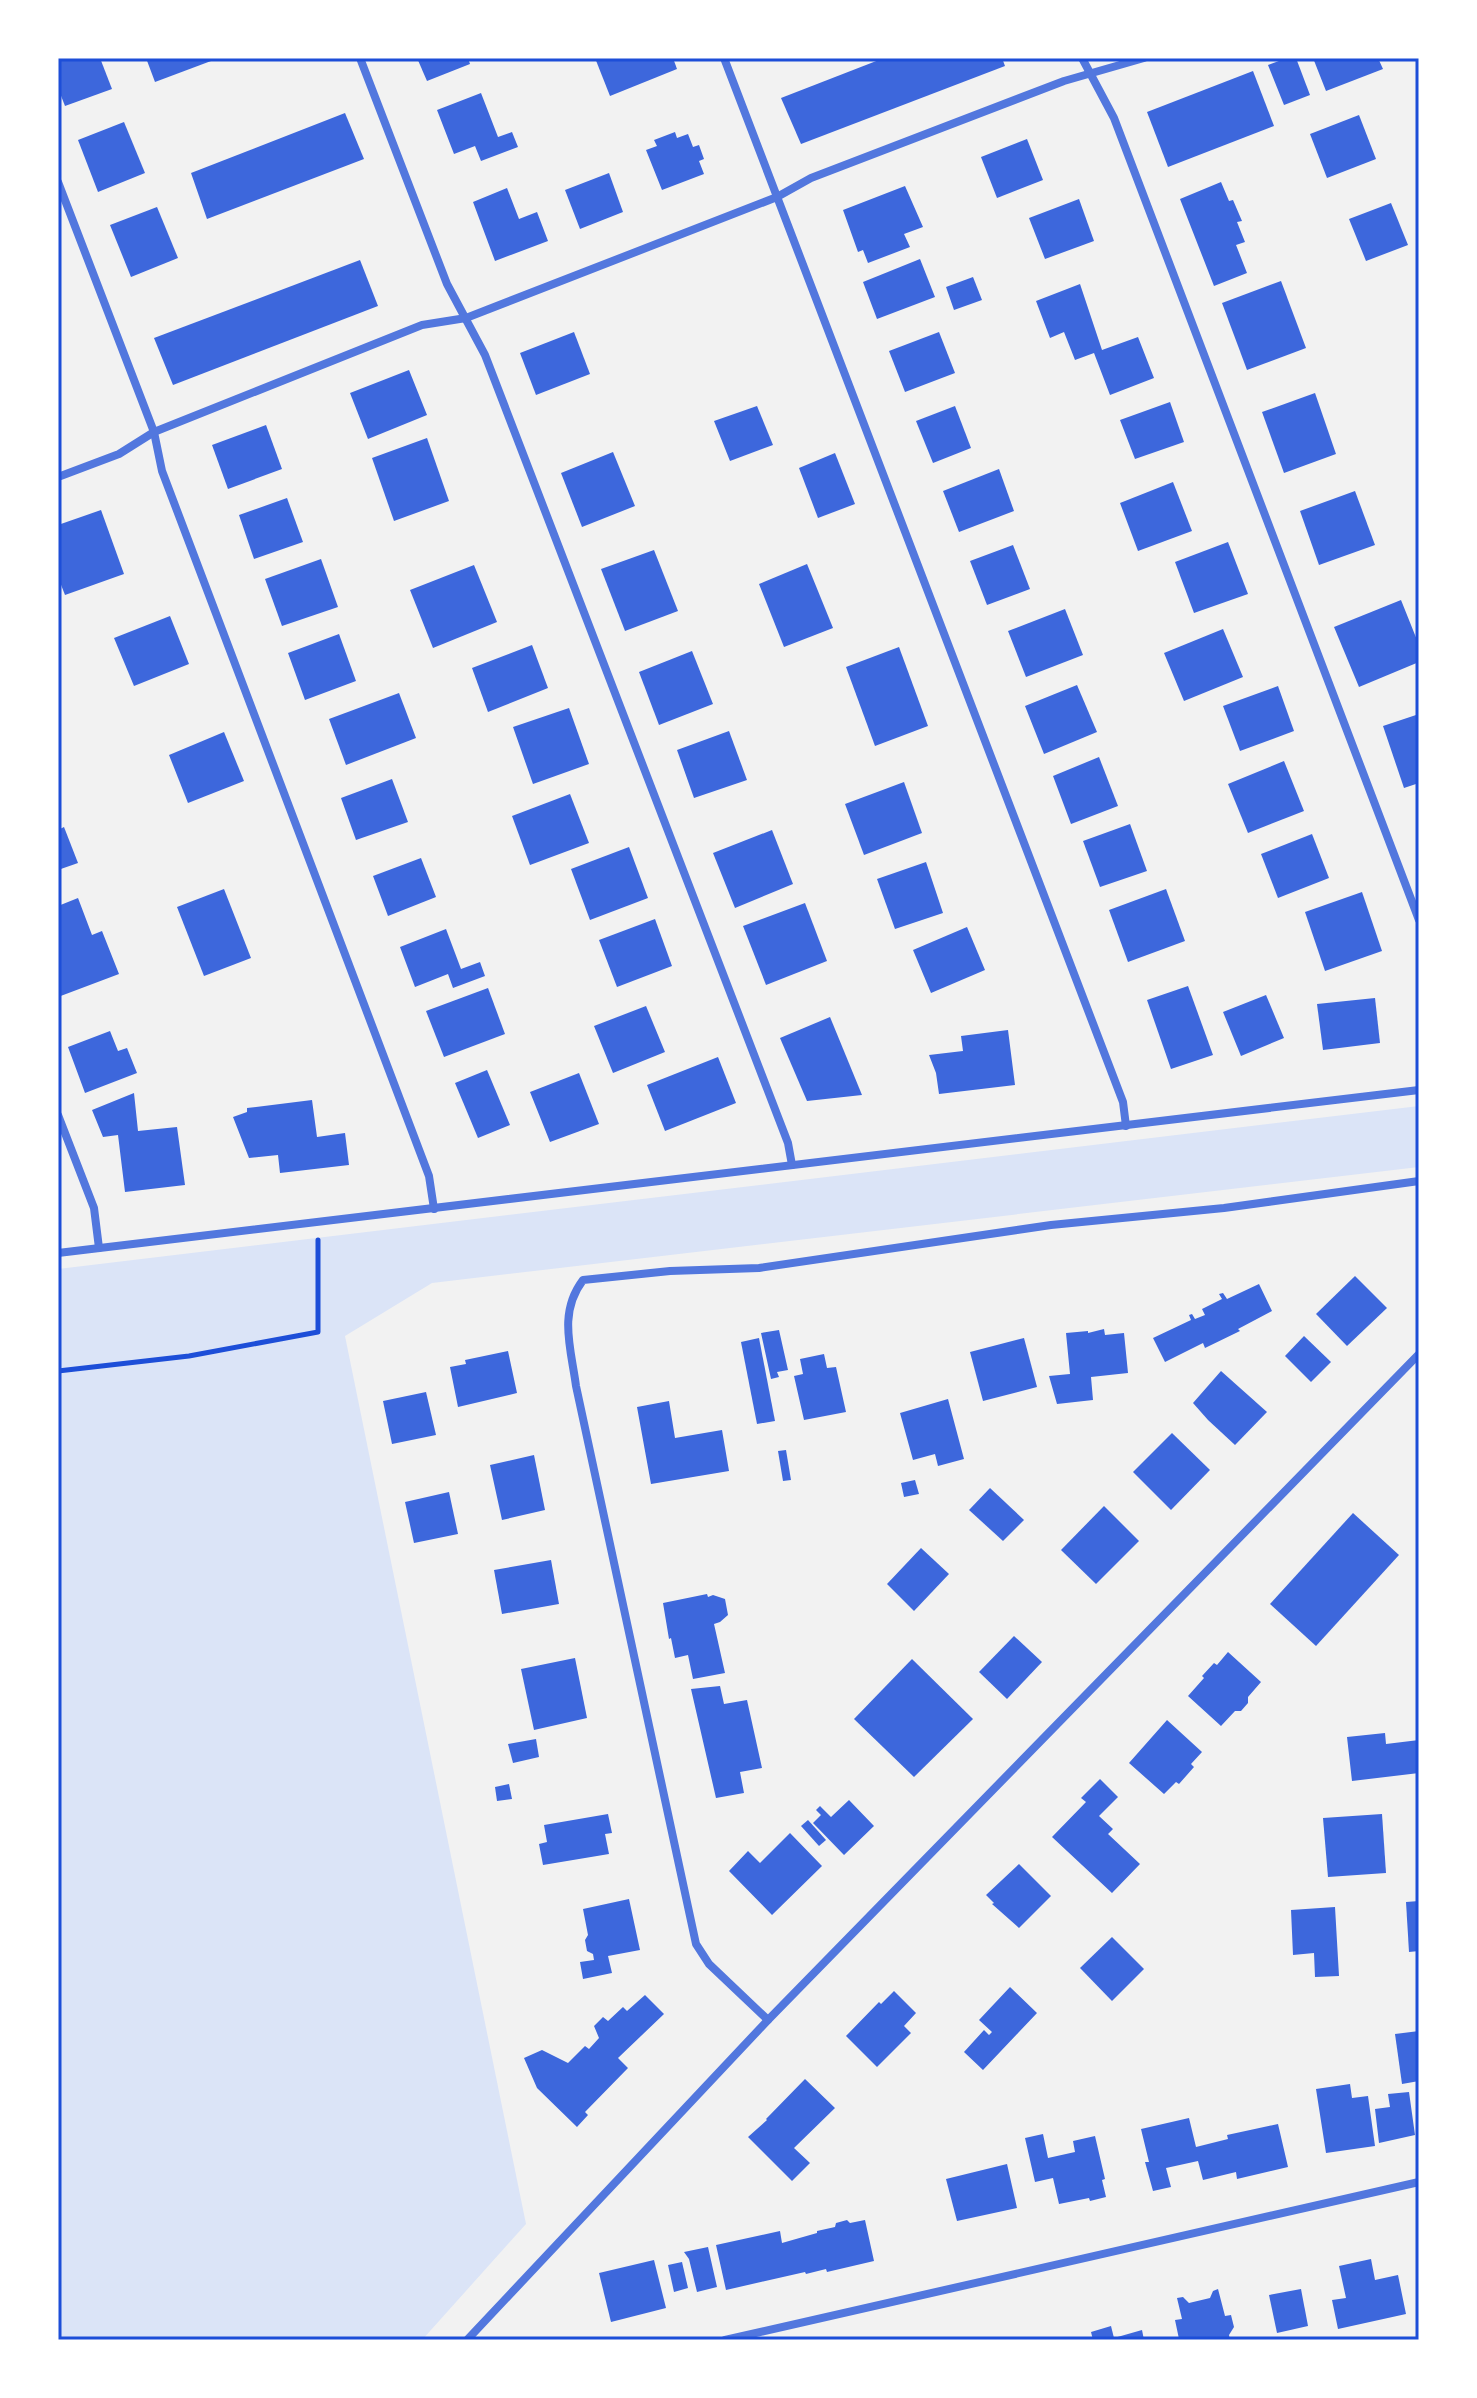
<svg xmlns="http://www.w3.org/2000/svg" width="1477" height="2398" viewBox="0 0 1477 2398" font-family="'Archivo Narrow',sans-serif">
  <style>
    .green { fill: #dbe4f7 }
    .building { fill: #3d67dc }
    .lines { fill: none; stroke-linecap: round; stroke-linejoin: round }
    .path { stroke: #1d4ed8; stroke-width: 5 }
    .minor { stroke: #5277de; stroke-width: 8 }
    .neatline { fill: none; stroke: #1d4ed8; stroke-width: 3 }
  </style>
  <rect width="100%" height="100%" fill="#f2f2f2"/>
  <path class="green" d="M1419 1106V1167L432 1283 345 1336 526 2224 422 2340H58V1269Z"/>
  <g class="building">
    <path d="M58 58H100L112 89 65 106 58 88Z"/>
    <path d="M146 58H219L155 82Z"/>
    <path d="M417 58H468L470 64 427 81Z"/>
    <path d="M595 58H673L677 69 610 96Z"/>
    <path d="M884 58H1002L1005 66 801 144 781 98Z"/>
    <path d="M1287 58H1296L1310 95 1284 105 1268 65Z"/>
    <path d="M1313 58H1378L1383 69 1326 91Z"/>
    <path d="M1253 71 1274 126 1168 167 1147 112Z"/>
    <path d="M481 93 498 137 512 132 518 147 481 161 475 146 454 154 437 110Z"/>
    <path d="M345 113 364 159 207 219 191 173Z"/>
    <path d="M1359 115 1376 159 1327 178 1310 134Z"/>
    <path d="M124 122 145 173 98 192 78 140Z"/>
    <path d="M675 132 677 138 688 134 693 147 699 145 704 159 699 161 704 174 662 190 646 150 657 146 654 140Z"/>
    <path d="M1027 139 1043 180 997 198 981 157Z"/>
    <path d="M609 173 623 212 580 229 565 190Z"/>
    <path d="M1221 182 1229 201 1233 200 1242 221 1237 222 1245 242 1236 245 1247 273 1214 286 1180 199Z"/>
    <path d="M905 186 923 227 904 234 910 247 868 263 863 250 858 252 843 210Z"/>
    <path d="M507 188 519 219 537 212 548 241 495 261 473 202Z"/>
    <path d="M1079 199 1094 241 1045 259 1029 218Z"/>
    <path d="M1391 203 1408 245 1366 261 1349 219Z"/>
    <path d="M157 207 178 258 131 277 110 225Z"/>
    <path d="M920 259 935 297 877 319 863 282Z"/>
    <path d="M360 260 378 306 173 385 154 338Z"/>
    <path d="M973 277 982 300 954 310 946 287Z"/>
    <path d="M1281 281 1306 348 1247 370 1222 303Z"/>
    <path d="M1080 284 1102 350 1138 337 1154 378 1110 395 1094 353 1075 360 1064 332 1050 338 1036 301Z"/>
    <path d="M574 332 590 374 536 395 520 353Z"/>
    <path d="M939 332 955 373 905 392 889 351Z"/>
    <path d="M409 370 427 415 368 439 350 393Z"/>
    <path d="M1315 393 1336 454 1284 473 1262 412Z"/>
    <path d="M1170 402 1184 442 1135 459 1120 420Z"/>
    <path d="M757 406 773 445 730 461 714 421Z"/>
    <path d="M955 406 971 448 933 463 916 421Z"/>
    <path d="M266 425 282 469 228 489 212 445Z"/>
    <path d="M427 438 449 501 394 521 372 458Z"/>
    <path d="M613 452 635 506 582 527 561 473Z"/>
    <path d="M835 453 855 504 818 518 799 468Z"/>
    <path d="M999 469 1014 511 959 532 943 491Z"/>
    <path d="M1173 482 1192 531 1138 551 1120 503Z"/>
    <path d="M1355 491 1375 545 1319 565 1300 511Z"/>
    <path d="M287 498 303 542 254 559 239 515Z"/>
    <path d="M101 510 124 574 65 595 58 577V525Z"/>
    <path d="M1228 542 1248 594 1194 613 1175 562Z"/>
    <path d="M1013 545 1030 589 987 605 970 561Z"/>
    <path d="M654 550 678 611 625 631 601 569Z"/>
    <path d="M321 559 338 607 282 626 265 579Z"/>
    <path d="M807 564 833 628 784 647 759 584Z"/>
    <path d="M474 565 497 622 433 648 410 590Z"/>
    <path d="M1401 600 1419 645V662L1359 687 1334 627Z"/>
    <path d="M1065 609 1083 655 1026 677 1008 631Z"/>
    <path d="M170 616 189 664 134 686 114 638Z"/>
    <path d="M1223 629 1243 677 1184 701 1164 653Z"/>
    <path d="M339 634 356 681 305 700 288 653Z"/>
    <path d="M532 645 548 688 488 712 472 668Z"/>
    <path d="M899 647 928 726 875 746 846 667Z"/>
    <path d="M692 651 713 704 659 725 639 672Z"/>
    <path d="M1077 685 1097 732 1044 754 1025 706Z"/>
    <path d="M1278 686 1294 731 1240 751 1223 706Z"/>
    <path d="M399 693 416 738 346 765 329 719Z"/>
    <path d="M569 708 589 764 533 784 513 727Z"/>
    <path d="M1419 714V783L1404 788 1383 726Z"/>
    <path d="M729 731 747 780 694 798 677 750Z"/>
    <path d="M224 732 244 781 188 803 169 755Z"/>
    <path d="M1099 757 1118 806 1071 824 1053 776Z"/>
    <path d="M1284 761 1304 811 1248 833 1228 784Z"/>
    <path d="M392 779 408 822 356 840 341 798Z"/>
    <path d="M904 782 922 833 864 855 845 804Z"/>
    <path d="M570 794 589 843 530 865 512 816Z"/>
    <path d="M1130 824 1147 871 1100 887 1083 841Z"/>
    <path d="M64 827 78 863 58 870V830Z"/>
    <path d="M772 830 793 884 735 908 713 853Z"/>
    <path d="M1312 834 1329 878 1278 898 1261 854Z"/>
    <path d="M629 847 648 898 590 920 571 869Z"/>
    <path d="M421 858 436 897 388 916 373 876Z"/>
    <path d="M926 862 943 913 895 929 877 879Z"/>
    <path d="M224 889 251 958 204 976 177 907Z"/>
    <path d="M1166 889 1185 941 1128 962 1109 910Z"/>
    <path d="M1362 892 1382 951 1325 971 1305 912Z"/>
    <path d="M78 898 92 935 102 931 119 974 58 997V906Z"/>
    <path d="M805 903 827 961 766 985 743 926Z"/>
    <path d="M655 919 672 966 617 987 599 940Z"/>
    <path d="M967 927 985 970 931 993 913 950Z"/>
    <path d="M446 929 461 969 480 962 485 976 453 988 448 974 415 987 400 947Z"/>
    <path d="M1188 986 1213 1055 1171 1069 1147 1000Z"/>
    <path d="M488 988 505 1034 444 1057 426 1011Z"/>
    <path d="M1266 995 1284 1038 1241 1056 1223 1012Z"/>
    <path d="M1375 998 1380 1043 1323 1050 1317 1004Z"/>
    <path d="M646 1006 665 1052 613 1073 594 1026Z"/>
    <path d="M830 1017 862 1095 807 1101 780 1038Z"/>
    <path d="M1008 1030 1015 1085 939 1094 936 1073 929 1055 963 1051 961 1036Z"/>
    <path d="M110 1031 118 1051 127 1048 137 1073 85 1093 68 1047Z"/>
    <path d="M718 1057 736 1103 665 1131 647 1085Z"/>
    <path d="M487 1070 510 1125 478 1138 455 1083Z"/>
    <path d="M579 1073 599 1124 550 1142 530 1092Z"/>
    <path d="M134 1093 138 1131 177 1127 185 1185 125 1192 118 1135 103 1137 92 1110Z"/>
    <path d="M312 1100 317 1137 345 1133 349 1165 280 1173 278 1155 249 1158 233 1117 247 1112V1108Z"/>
    <path d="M1355 1276 1387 1308 1347 1346 1316 1314Z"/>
    <path d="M1259 1284 1272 1311 1238 1329 1240 1331 1205 1348 1203 1343 1165 1362 1153 1338 1191 1320 1189 1315 1192 1314 1195 1319 1205 1315 1202 1309 1222 1299 1219 1294 1223 1293 1227 1299Z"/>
    <path d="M1104 1329 1105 1335 1124 1333 1128 1373 1091 1377 1093 1400 1057 1404 1049 1376 1070 1374 1066 1333 1088 1331V1333Z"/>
    <path d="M779 1330 788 1370 777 1372 779 1377 771 1379 761 1333Z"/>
    <path d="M1304 1336 1331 1362 1311 1382 1285 1356Z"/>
    <path d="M759 1338 775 1421 757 1424 741 1342Z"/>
    <path d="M1024 1338 1037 1387 983 1401 970 1352Z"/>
    <path d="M508 1351 517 1393 458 1407 450 1367 466 1364 465 1360Z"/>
    <path d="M824 1354 827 1368 836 1367 846 1412 804 1420 794 1376 803 1374 800 1359Z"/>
    <path d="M1221 1371 1267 1412 1235 1445 1208 1420 1193 1403Z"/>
    <path d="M426 1392 436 1435 392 1444 383 1401Z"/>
    <path d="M948 1399 964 1459 938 1466 935 1454 913 1460 900 1413Z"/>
    <path d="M669 1401 675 1438 722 1430 729 1471 651 1484 637 1407Z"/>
    <path d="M1172 1433 1210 1470 1171 1510 1133 1472Z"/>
    <path d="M786 1450 791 1480 783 1481 778 1451Z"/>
    <path d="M534 1455 545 1510 502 1520 490 1465Z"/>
    <path d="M915 1480 919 1494 904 1497 901 1483Z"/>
    <path d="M990 1488 1024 1520 1003 1541 969 1510Z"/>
    <path d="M449 1492 458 1534 414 1543 405 1502Z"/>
    <path d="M1104 1506 1139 1541 1096 1584 1061 1550Z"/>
    <path d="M1353 1513 1399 1555 1316 1646 1270 1604Z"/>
    <path d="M921 1548 949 1574 914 1611 887 1584Z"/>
    <path d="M551 1560 559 1604 502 1614 494 1570Z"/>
    <path d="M707 1594 708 1597 713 1595 725 1599 728 1615 720 1622 714 1624 725 1673 693 1679 688 1655 675 1658 671 1638 669 1639 663 1603Z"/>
    <path d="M1014 1636 1042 1662 1007 1699 979 1672Z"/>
    <path d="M1228 1652 1261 1682 1248 1697V1703L1241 1711H1235L1221 1726 1188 1696 1204 1678 1202 1676 1214 1663 1217 1665Z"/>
    <path d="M575 1658 587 1718 534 1730 521 1669Z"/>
    <path d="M912 1659 973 1719 914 1777 854 1719Z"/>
    <path d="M720 1686 724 1704 747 1700 762 1768 740 1772 744 1793 716 1798 691 1689Z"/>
    <path d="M1167 1720 1202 1752 1191 1764 1194 1767 1179 1784 1176 1782 1164 1794 1129 1763Z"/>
    <path d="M1385 1733 1386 1744 1419 1740V1773L1352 1781 1347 1737Z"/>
    <path d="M536 1739 539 1757 513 1763 508 1744Z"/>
    <path d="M1100 1779 1118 1797 1099 1816 1113 1829 1108 1834 1140 1864 1112 1893 1052 1837 1086 1802 1081 1798Z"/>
    <path d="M509 1784 512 1799 497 1801 495 1787Z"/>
    <path d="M849 1800 874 1826 844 1855 813 1823 821 1815 816 1810 820 1806 831 1817Z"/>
    <path d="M608 1814 612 1833 605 1834 609 1854 543 1865 539 1844 547 1842 544 1825Z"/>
    <path d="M1382 1814 1386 1873 1328 1877 1323 1818Z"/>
    <path d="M808 1820 826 1840 819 1846 801 1826Z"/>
    <path d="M790 1833 822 1866 772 1915 729 1871 748 1851 760 1863Z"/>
    <path d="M1019 1864 1051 1896 1019 1928 992 1904 994 1903 986 1895Z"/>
    <path d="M629 1899 640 1950 608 1956 612 1973 583 1979 580 1962 594 1960 593 1954 587 1951 585 1940 588 1935 583 1909Z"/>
    <path d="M1419 1901V1951L1409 1952 1406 1902Z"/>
    <path d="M1335 1907 1339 1976 1315 1977 1314 1953 1293 1955 1291 1910Z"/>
    <path d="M1112 1937 1144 1969 1112 2001 1080 1968Z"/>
    <path d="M1010 1987 1037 2013 983 2070 964 2052 984 2030 989 2035 992 2032 979 2020Z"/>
    <path d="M894 1991 916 2013 904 2026 911 2033 877 2067 846 2036 879 2002 881 2004Z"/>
    <path d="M645 1995 664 2014 618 2058 628 2068 585 2112 588 2115 577 2127 537 2088 524 2058 542 2050 568 2063 585 2046 589 2049 599 2038 594 2026 603 2017 608 2021 623 2007 627 2011Z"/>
    <path d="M1419 2031V2081L1402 2084 1395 2034Z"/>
    <path d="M805 2079 835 2108 794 2148 810 2163 792 2181 748 2137 767 2120 766 2119Z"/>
    <path d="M1350 2084 1352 2098 1368 2096 1375 2146 1326 2153 1316 2089Z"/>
    <path d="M1409 2092 1415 2135 1379 2143 1375 2109 1390 2107 1388 2094Z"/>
    <path d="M1189 2118 1196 2147 1228 2139 1227 2135 1278 2124 1288 2167 1237 2179 1236 2172 1203 2180 1198 2161 1166 2168 1171 2187 1153 2191 1145 2162H1149L1141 2129Z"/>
    <path d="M1043 2134 1048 2158 1075 2152 1073 2141 1095 2136 1105 2179 1102 2180 1106 2197 1090 2201 1089 2198 1059 2204 1053 2178 1035 2182 1025 2138Z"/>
    <path d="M1007 2164 1017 2208 957 2221 946 2179Z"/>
    <path d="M847 2220 850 2223 865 2220 874 2261 827 2272 826 2269 806 2274 805 2272 726 2290 716 2245 780 2231 782 2243 817 2233V2231L835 2227 836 2223Z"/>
    <path d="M708 2247 717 2287 697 2292 689 2259 684 2252Z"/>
    <path d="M1371 2259 1375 2280 1398 2275 1406 2314 1338 2329 1332 2300 1346 2298 1339 2266Z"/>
    <path d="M654 2260 666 2308 611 2322 599 2273Z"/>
    <path d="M682 2262 688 2288 674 2292 668 2265Z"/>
    <path d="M1218 2289 1225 2316 1231 2315 1234 2327 1229 2335 1230 2340 1179 2339 1175 2320 1182 2319 1177 2298 1183 2297 1189 2303 1210 2298 1213 2291Z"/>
    <path d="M1301 2289 1308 2326 1277 2333 1269 2295Z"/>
    <path d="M1111 2326 1114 2338 1142 2330 1144 2340H1093L1091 2332Z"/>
  </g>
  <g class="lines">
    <path class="path" d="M58 1371 189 1356 318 1332V1240"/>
    <g class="minor">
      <path d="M360 58 447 284 485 355 788 1143 792 1165"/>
      <path d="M724 58 1123 1102 1126 1126"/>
      <path d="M1082 58 1114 118 1419 920"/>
      <path d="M58 182 154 432 162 471 429 1176 434 1209"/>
      <path d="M58 477 119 454 154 432 422 325 466 318 777 197 811 178 1064 81 1144 58"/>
      <path d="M58 1115 94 1208 99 1248"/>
      <path d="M58 1253 1419 1090"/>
      <path d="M768 2020 709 1964 696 1944 576 1386C571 1348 558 1313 583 1280L670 1271 759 1268 1051 1225 1224 1208 1419 1181"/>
      <path d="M467 2340 768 2020 1419 1354"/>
      <path d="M725 2340 1419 2182"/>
    </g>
  </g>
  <rect width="1477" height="2398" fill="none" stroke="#ffffff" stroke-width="120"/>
  <rect x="60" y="60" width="1357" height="2278" class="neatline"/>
</svg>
